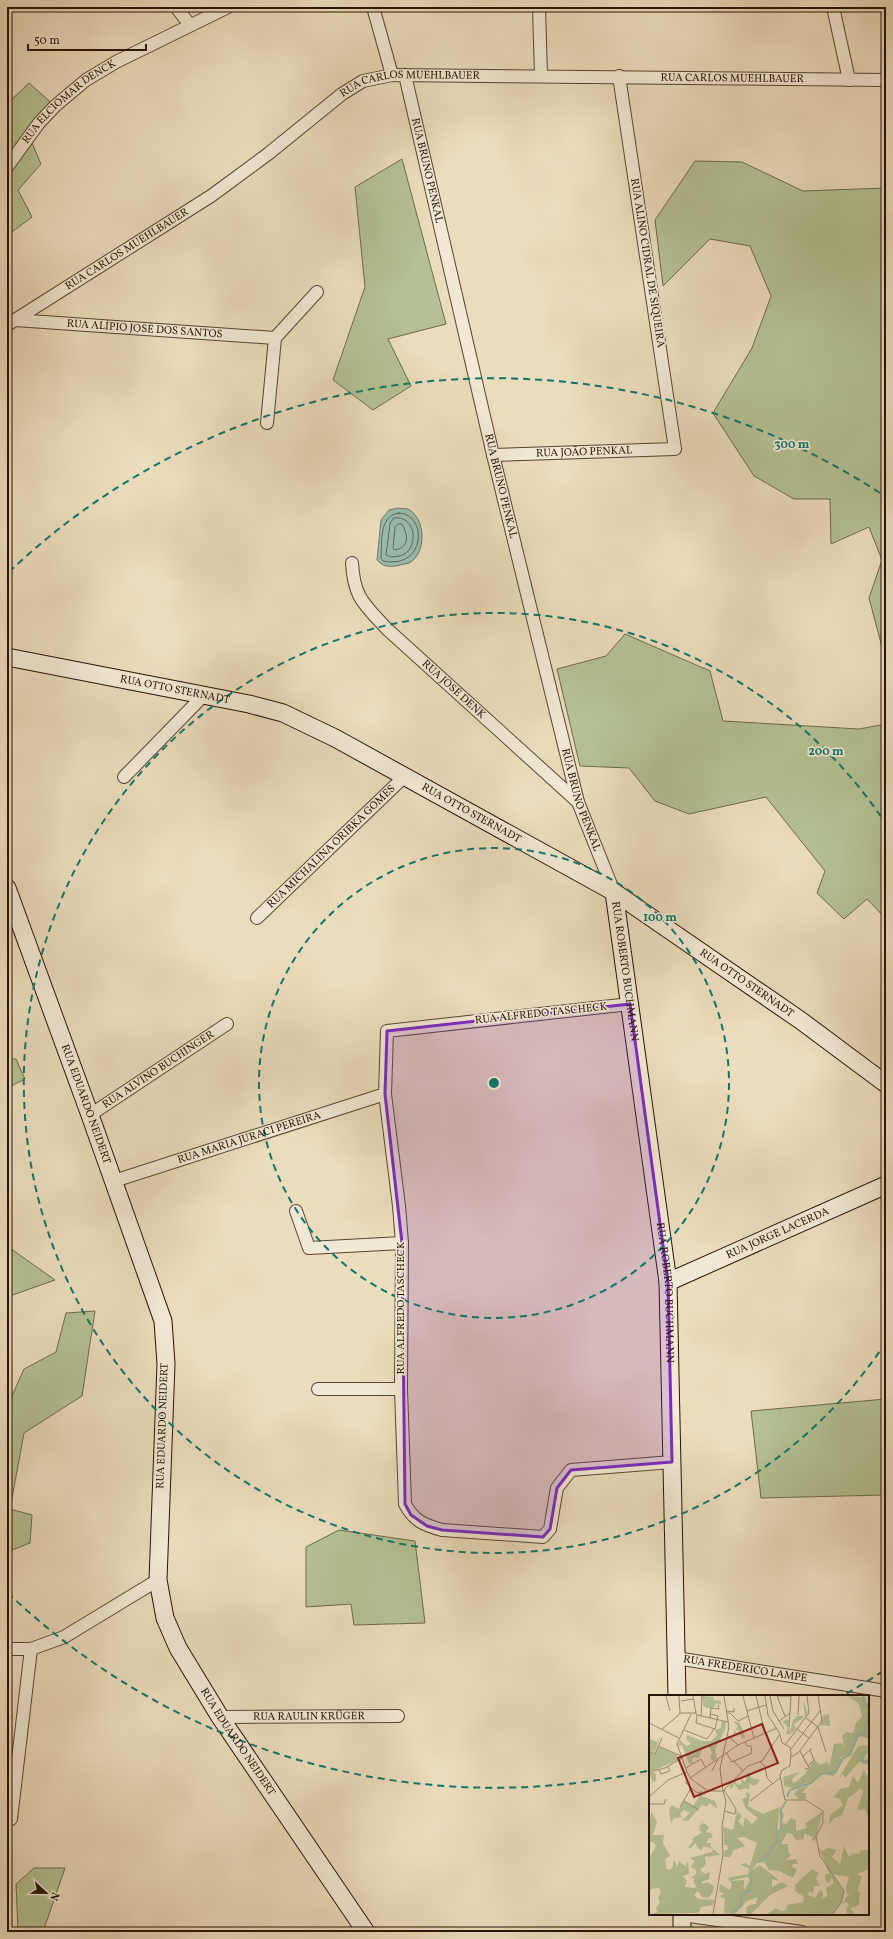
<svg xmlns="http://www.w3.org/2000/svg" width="893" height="1939" viewBox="0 0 893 1939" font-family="Vollkorn,serif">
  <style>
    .green { fill: #b4c193; stroke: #6e6a4a }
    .water { fill: #98bcae; stroke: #6b7869 }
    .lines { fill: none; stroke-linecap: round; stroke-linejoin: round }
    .shore { stroke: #606858; stroke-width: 1 }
    .street-casing { stroke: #584530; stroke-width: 14 }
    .secondary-casing { stroke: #271302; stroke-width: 19 }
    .street { stroke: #f2e8d3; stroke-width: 12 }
    .secondary { stroke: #f2e8d3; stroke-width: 17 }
    .marked { fill: #7b2cbf; fill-opacity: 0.2; stroke: #7b2cbf; stroke-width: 3; stroke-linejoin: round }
    .ring { fill: none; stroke: #0f766e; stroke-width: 2; stroke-dasharray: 7 5 }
    .labels { text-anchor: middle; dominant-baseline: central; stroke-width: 3.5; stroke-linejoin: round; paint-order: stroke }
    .street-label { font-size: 11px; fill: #271302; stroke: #f2e8d3 }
    .inset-river { fill: none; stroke: #98bcae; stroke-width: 2 }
    .inset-road { fill: none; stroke: #9d8c71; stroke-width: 1 }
    .view { fill: #8f2418; fill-opacity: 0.15; stroke: #8f2418; stroke-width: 2 }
    .inset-edge { fill: none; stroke: #271302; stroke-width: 2 }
    .centre { fill: #0f766e; stroke: #f2e8d3; stroke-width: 2 }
    .ring-label { font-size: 12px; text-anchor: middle; font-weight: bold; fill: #0f766e; stroke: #f2e8d3; stroke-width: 3.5; stroke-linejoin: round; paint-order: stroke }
  </style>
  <rect width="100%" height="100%" fill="#ebdcbb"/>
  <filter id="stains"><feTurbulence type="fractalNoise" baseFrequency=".005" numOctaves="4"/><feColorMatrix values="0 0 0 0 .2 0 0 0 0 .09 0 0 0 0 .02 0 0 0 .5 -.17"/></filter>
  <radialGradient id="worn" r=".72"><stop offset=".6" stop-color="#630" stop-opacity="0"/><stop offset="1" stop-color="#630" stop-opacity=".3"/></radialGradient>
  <g class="green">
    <path d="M29 83 55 106 29 136 41 164 18 190 32 217 8 235 7 104Z"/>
    <path d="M402 159 446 324 388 339 411 386 373 410 333 380 365 287 355 187Z"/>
    <path d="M695 161 742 162 803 191 886 188V645L882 647 869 598 882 560 869 527 831 544 830 499H794L754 476 713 413 752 348 771 296 750 246 710 239 663 286 655 220Z"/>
    <path d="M625 634 710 671 723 721 859 729 886 724V919L867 899 844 919 817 893 825 871 766 797 689 814 655 801 629 768 580 766 557 669 606 656Z"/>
    <path d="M7 1059H16L25 1079 7 1088Z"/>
    <path d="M7 1246 55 1280 7 1297Z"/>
    <path d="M95 1311 82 1396 24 1433 10 1509 32 1515 30 1543 7 1552V1407L24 1369 56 1352 66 1313Z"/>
    <path d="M886 1399V1495L761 1498 751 1411Z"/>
    <path d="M339 1530 415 1541 425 1623 354 1625 351 1604 306 1607V1547Z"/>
    <path d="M34 1868H65L43 1932H18L16 1884Z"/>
  </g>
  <path class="water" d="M398 508C401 509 405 508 408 509 426 518 427 554 409 563 405 564 400 565 396 566 388 567 382 566 377 560L381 520 389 510Z"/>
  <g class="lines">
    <g class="shore">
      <path d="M399 513C428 514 426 570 383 561L381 558C382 542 379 515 399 513Z"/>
      <path d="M394 518C414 515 419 542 406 553 402 556 395 557 391 557L386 555 390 524Z"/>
      <path d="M398 524H402C408 535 410 547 395 550L393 548 395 527Z"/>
    </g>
    <g class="street-casing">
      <g id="street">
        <path d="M176 7 190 25"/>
        <path d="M373 7 392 75"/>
        <path d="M539 7 541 75"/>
        <path d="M833 7 849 80"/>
        <path id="s1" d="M405 75 493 455 578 802 614 892"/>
        <path id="s2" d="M7 167 39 123 55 106 86 80 116 62 228 7"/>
        <path id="s3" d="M15 320 275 338"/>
        <path id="s4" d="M7 325 211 196 268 154 342 94 363 81 392 75 886 80"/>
        <path d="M267 423 275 338 317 292"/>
        <path id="s5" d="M493 455 675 449 619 76"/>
        <path id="s6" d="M352 563C354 598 364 604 387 629L578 802"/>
        <path d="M124 777 205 694"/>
        <path id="s7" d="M257 918 405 776"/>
        <path d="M630 1004 387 1031 385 1094 399 1206 402 1243 401 1389 405 1504C414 1521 424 1525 442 1530L543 1537 550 1529 557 1488 571 1470 672 1462"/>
        <path id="s8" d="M90 1115 227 1024"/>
        <path id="s9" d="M114 1181 385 1094"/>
        <path d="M296 1211 309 1248 402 1243"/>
        <path d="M318 1389H401"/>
        <path d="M7 1649H31L64 1637 158 1580"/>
        <path id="s10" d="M676 1658 886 1691"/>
        <path id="s11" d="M220 1717 398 1716"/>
        <path d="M11 1819 31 1649"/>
        <path d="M682 1915 802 1932"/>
      </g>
    </g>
    <g class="secondary-casing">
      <g id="secondary">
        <path id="s12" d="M7 657 249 704 283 713 335 738 614 892 800 1020 886 1084"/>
        <path id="s13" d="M7 888 90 1115 163 1321 166 1364 158 1580 165 1618 178 1648 220 1717 366 1932"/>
        <path id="s14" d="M614 892 668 1282 677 1696"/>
        <path id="s15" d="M668 1282 886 1185"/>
        <path d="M682 1914V1932"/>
      </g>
    </g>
    <use href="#street" class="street"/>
    <use href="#secondary" class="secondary"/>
  </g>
  <path class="marked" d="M630 1004 668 1282 672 1462 571 1470 557 1488 550 1529 543 1537 442 1530 427 1526 411 1515 405 1504 402 1243 385 1094 387 1031Z"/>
  <g class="ring">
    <circle cx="494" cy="1083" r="235"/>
    <path d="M886 1342A470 470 0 1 1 886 824"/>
    <path d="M883 1671A705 705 0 0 1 846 1694M647 1771A705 705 0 0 1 9 1594M9 572A705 705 0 0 1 883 495"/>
  </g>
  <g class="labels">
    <g class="street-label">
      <text stroke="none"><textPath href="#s4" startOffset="802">RUA CARLOS MUEHLBAUER</textPath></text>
      <text stroke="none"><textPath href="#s4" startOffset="478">RUA CARLOS MUEHLBAUER</textPath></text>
      <text stroke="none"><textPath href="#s2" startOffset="91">RUA ELCIOMAR DENCK</textPath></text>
      <text stroke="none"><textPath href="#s1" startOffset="98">RUA BRUNO PENKAL</textPath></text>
      <text stroke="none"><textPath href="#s4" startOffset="142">RUA CARLOS MUEHLBAUER</textPath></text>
      <text transform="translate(647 263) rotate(81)">RUA ALINO CIDRAL DE SIQUEIRA</text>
      <text stroke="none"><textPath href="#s3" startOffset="130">RUA ALÍPIO JOSÉ DOS SANTOS</textPath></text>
      <text stroke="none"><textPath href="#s5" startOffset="91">RUA JOÃO PENKAL</textPath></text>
      <text stroke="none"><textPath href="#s1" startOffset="422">RUA BRUNO PENKAL</textPath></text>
      <text stroke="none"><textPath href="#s12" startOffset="171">RUA OTTO STERNADT</textPath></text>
      <text stroke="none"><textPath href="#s6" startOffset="167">RUA JOSÉ DENK</textPath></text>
      <text stroke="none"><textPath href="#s1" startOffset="746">RUA BRUNO PENKAL</textPath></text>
      <text stroke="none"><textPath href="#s12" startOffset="495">RUA OTTO STERNADT</textPath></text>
      <text stroke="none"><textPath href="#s7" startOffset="103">RUA MICHALINA ORIBKA GOMES</textPath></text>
      <text stroke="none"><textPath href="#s14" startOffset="80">RUA ROBERTO BUCHMANN</textPath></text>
      <text stroke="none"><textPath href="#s12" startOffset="819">RUA OTTO STERNADT</textPath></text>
      <text transform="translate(541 1014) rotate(-6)">RUA ALFREDO TASCHECK</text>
      <text stroke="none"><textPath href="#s8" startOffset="82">RUA ALVINO BUCHINGER</textPath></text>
      <text stroke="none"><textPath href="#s13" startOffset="230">RUA EDUARDO NEIDERT</textPath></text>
      <text stroke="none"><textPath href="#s9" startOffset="142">RUA MARIA JURACI PEREIRA</textPath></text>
      <text stroke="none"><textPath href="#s15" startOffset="120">RUA JORGE LACERDA</textPath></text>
      <text stroke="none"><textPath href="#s14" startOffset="404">RUA ROBERTO BUCHMANN</textPath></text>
      <text transform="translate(401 1308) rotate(-90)">RUA ALFREDO TASCHECK</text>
      <text transform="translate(163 1426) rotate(-88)">RUA EDUARDO NEIDERT</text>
      <text stroke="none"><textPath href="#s10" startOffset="70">RUA FREDERICO LAMPE</textPath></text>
      <text stroke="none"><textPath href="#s11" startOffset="89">RUA RAULIN KRÜGER</textPath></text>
      <text stroke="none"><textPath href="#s13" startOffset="902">RUA EDUARDO NEIDERT</textPath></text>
    </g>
  </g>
  <g transform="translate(649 1695)">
    <rect width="220" height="220" fill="#ebdcbb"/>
    <path d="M53 1 65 2 64 5 72 6V10L67 8 64 13H57L54 10ZM199 1 220 3 216 4 220 10V44L210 41 202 61 190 62 194 66 185 81 172 79 164 87 156 88 147 94 135 91 134 82 151 77 143 84 144 88 147 87 156 79 165 64 171 70 177 67 181 70 185 49 193 48 195 53 193 41 197 37 204 38 207 28 213 22 210 9ZM154 5 159 19 145 29 147 34 140 40 137 38 139 33 134 26 139 24 141 38 144 25 148 21H156ZM180 19 181 31 171 30 174 20ZM73 26 77 27 76 35 66 54 68 63 64 66 61 63 63 57 59 50 53 54 50 63H44L43 66 46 68 40 69 33 50 29 51 31 45 37 51 42 49 37 44 38 40 53 46H62L68 40 66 35 72 33ZM84 26 91 28 96 42 93 44 89 34 86 36 88 39 84 38 89 31ZM11 41 6 57 0 55V44L8 47ZM220 50 215 65 219 64 220 70 210 67 196 83 194 79 190 83 209 51ZM10 52 28 60 30 65 3 76 7 79V86L4 87 0 79V56L6 59ZM215 75 218 81 220 76V83L217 84 220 86V124L216 114 208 115 214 97 212 93 200 103 198 100 199 104 193 120 185 123 180 130 181 120 194 110 191 104 185 102 191 94 200 92 204 81 209 88ZM99 77 102 83 111 85 108 89 104 91 101 88 100 95 97 93 90 95 85 88 83 94 80 92 85 86 90 90 93 89 91 82 96 87ZM159 91 153 98H157V104H150L145 99 149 94ZM54 96 53 101 66 106 69 114 60 108 58 112 53 110 39 126 33 125 41 118 35 115 31 119 33 122 25 123 22 128 20 115 23 110 30 114 35 106 44 111 51 100 48 97ZM97 97 101 99 99 111 114 119 131 112 128 137 132 134V115L135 119 133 128 137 129 142 123 147 125V136L158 133 156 129 174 116 166 146 163 145 164 142 155 138V144L147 145 143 139 138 138 132 149H139V157L142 160 137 165 147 164 149 169H144L143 172 148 174 144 183 130 176 120 175 115 167 108 168 103 175 111 170 131 186 123 184V192L133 187 139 191 121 200 102 219H98L97 213 100 210 107 209 108 202 98 206 86 219H80L75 218 76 204 70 201 75 199 70 196 71 189 81 195 83 189 81 186 95 185V195L101 185 98 182 80 186 79 183 99 179 100 173 91 170 96 168 101 171 108 148 95 142 88 143 96 151 85 155 81 162H75V156L79 154 78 150H75L74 132 84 135 88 116 93 121 89 126 94 132 96 122 103 129 109 123 97 114 93 104 98 102ZM2 116 8 127 4 140H15L14 148 21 161 16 164 18 175 23 174 25 165 28 172 30 166 36 171 39 166 40 179 33 181 38 185 36 192 46 193 47 191 44 186 46 184 42 183 47 179V175L42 172 46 166 41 163 63 157 64 154 54 151 53 155 50 154 46 148 42 153 39 152 44 147 43 144 53 137 50 135 51 130 55 128 60 132 57 137 62 138 64 143H60L57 148H62L61 151 71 160 56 162 57 169 51 175 56 179 61 177 60 184 52 187 54 189 58 187 65 191 64 197 59 203 53 202 49 196 45 200 49 204 66 205 64 210 52 212 50 217 47 218 3 219 9 217 7 214 11 207 9 204 12 197 10 193 2 194 0 200V163L7 151 4 147H0ZM195 151 200 162 204 158 210 159 212 155H220V174L208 179 213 182 208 196 211 197 210 210 201 213 206 219H198L197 212 200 211 198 207 193 209 199 200 203 199H198L197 192 200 182 183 179 195 196 194 204 184 219H118L127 213 132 216 137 215 138 210 154 207 155 202 146 196V190L163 174 170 178 167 184 171 191H165L164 198 160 196 159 200 166 203 171 195 174 197V203L178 201 177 193 185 188 182 182 181 188 177 187 176 180 180 178 170 153 174 156 178 153 188 155 183 162 191 169Z" fill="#b4c193"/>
    <path class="inset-river" d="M215 1 214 5 220 14M220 18 215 38 220 41M220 56 214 60 212 65 220 68M138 102 141 95 162 88 172 79 187 77 193 64 200 60 208 42 215 38M110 167 122 157 123 151 129 146 127 138 132 134V115L137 106M83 219 92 211V199L101 195 103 176"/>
    <path class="inset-road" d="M17 1 21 16M44 1 47 18M94 1 105 43M107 1 116 38M121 1 124 16 135 34M128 1 136 21M128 1H142M32 6 44 4M77 16 85 17V13M98 16 117 10M31 18H47M47 18 48 20 79 27M78 18H81L89 26 99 21M42 19 28 49 38 77 42 84 59 96H74L77 106 73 132 74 160 64 219M48 20 47 28 66 34 69 21 62 19M149 20 150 1M52 21 53 1M61 23 62 13 70 14 69 10M157 23 169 32 177 57M130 26 141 18M0 28 30 43M140 32 142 1M148 34 160 43M12 35 31 19 30 1M35 35 58 44 65 34M78 40 89 50M131 40 133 48 141 52 142 58 141 71 133 75 131 81 136 105H157L174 116V128L167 141 171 161 195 196 192 208 184 219M136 50 160 18 158 1M9 51 32 61M142 54 171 16M0 56 6 59 13 43M151 56 160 73 156 74M77 57 83 67 103 58 102 51H98L96 47M154 61 163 53M142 62 149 58 173 26 169 1M85 66 94 76M111 67 116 71 118 83 124 89M159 71 165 65 161 55M37 73 52 64 56 72M10 74 12 79 21 76 19 72M4 76 16 73 33 63M63 76 69 64M41 83 89 50 128 33M36 87 47 97 56 99M75 95 87 114 86 119 75 116M74 96 99 71 113 66 131 39 119 20 116 1M74 96 71 74 80 32 75 1M0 102 19 85 38 77M35 106 50 115M101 106 131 83M0 109H15L17 104M31 112 42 93"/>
    <path class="view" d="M113 29 129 68 45 102 29 63Z"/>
    <rect width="220" height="220" class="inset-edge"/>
  </g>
  <circle cx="494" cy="1083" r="6" class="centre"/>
  <g class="ring-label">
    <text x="792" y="448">300 m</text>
    <text x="826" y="755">200 m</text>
    <text x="660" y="921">100 m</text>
  </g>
  <rect width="893" height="1939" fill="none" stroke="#ebdcbb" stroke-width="24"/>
  <rect x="8" y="8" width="877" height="1923" fill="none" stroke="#271302" stroke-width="2"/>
  <rect x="12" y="12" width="869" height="1915" fill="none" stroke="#271302"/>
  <g transform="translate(46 1893) rotate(112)" stroke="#f2e8d3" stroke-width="3" paint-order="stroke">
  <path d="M0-3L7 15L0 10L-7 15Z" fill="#271302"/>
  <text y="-6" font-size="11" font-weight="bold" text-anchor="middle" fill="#271302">N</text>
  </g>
  <path d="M28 44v6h118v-6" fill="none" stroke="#271302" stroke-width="2"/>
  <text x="34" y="44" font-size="12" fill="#271302" stroke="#f2e8d3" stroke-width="3" paint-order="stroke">50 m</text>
  <rect width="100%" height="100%" filter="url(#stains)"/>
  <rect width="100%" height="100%" fill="url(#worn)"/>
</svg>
